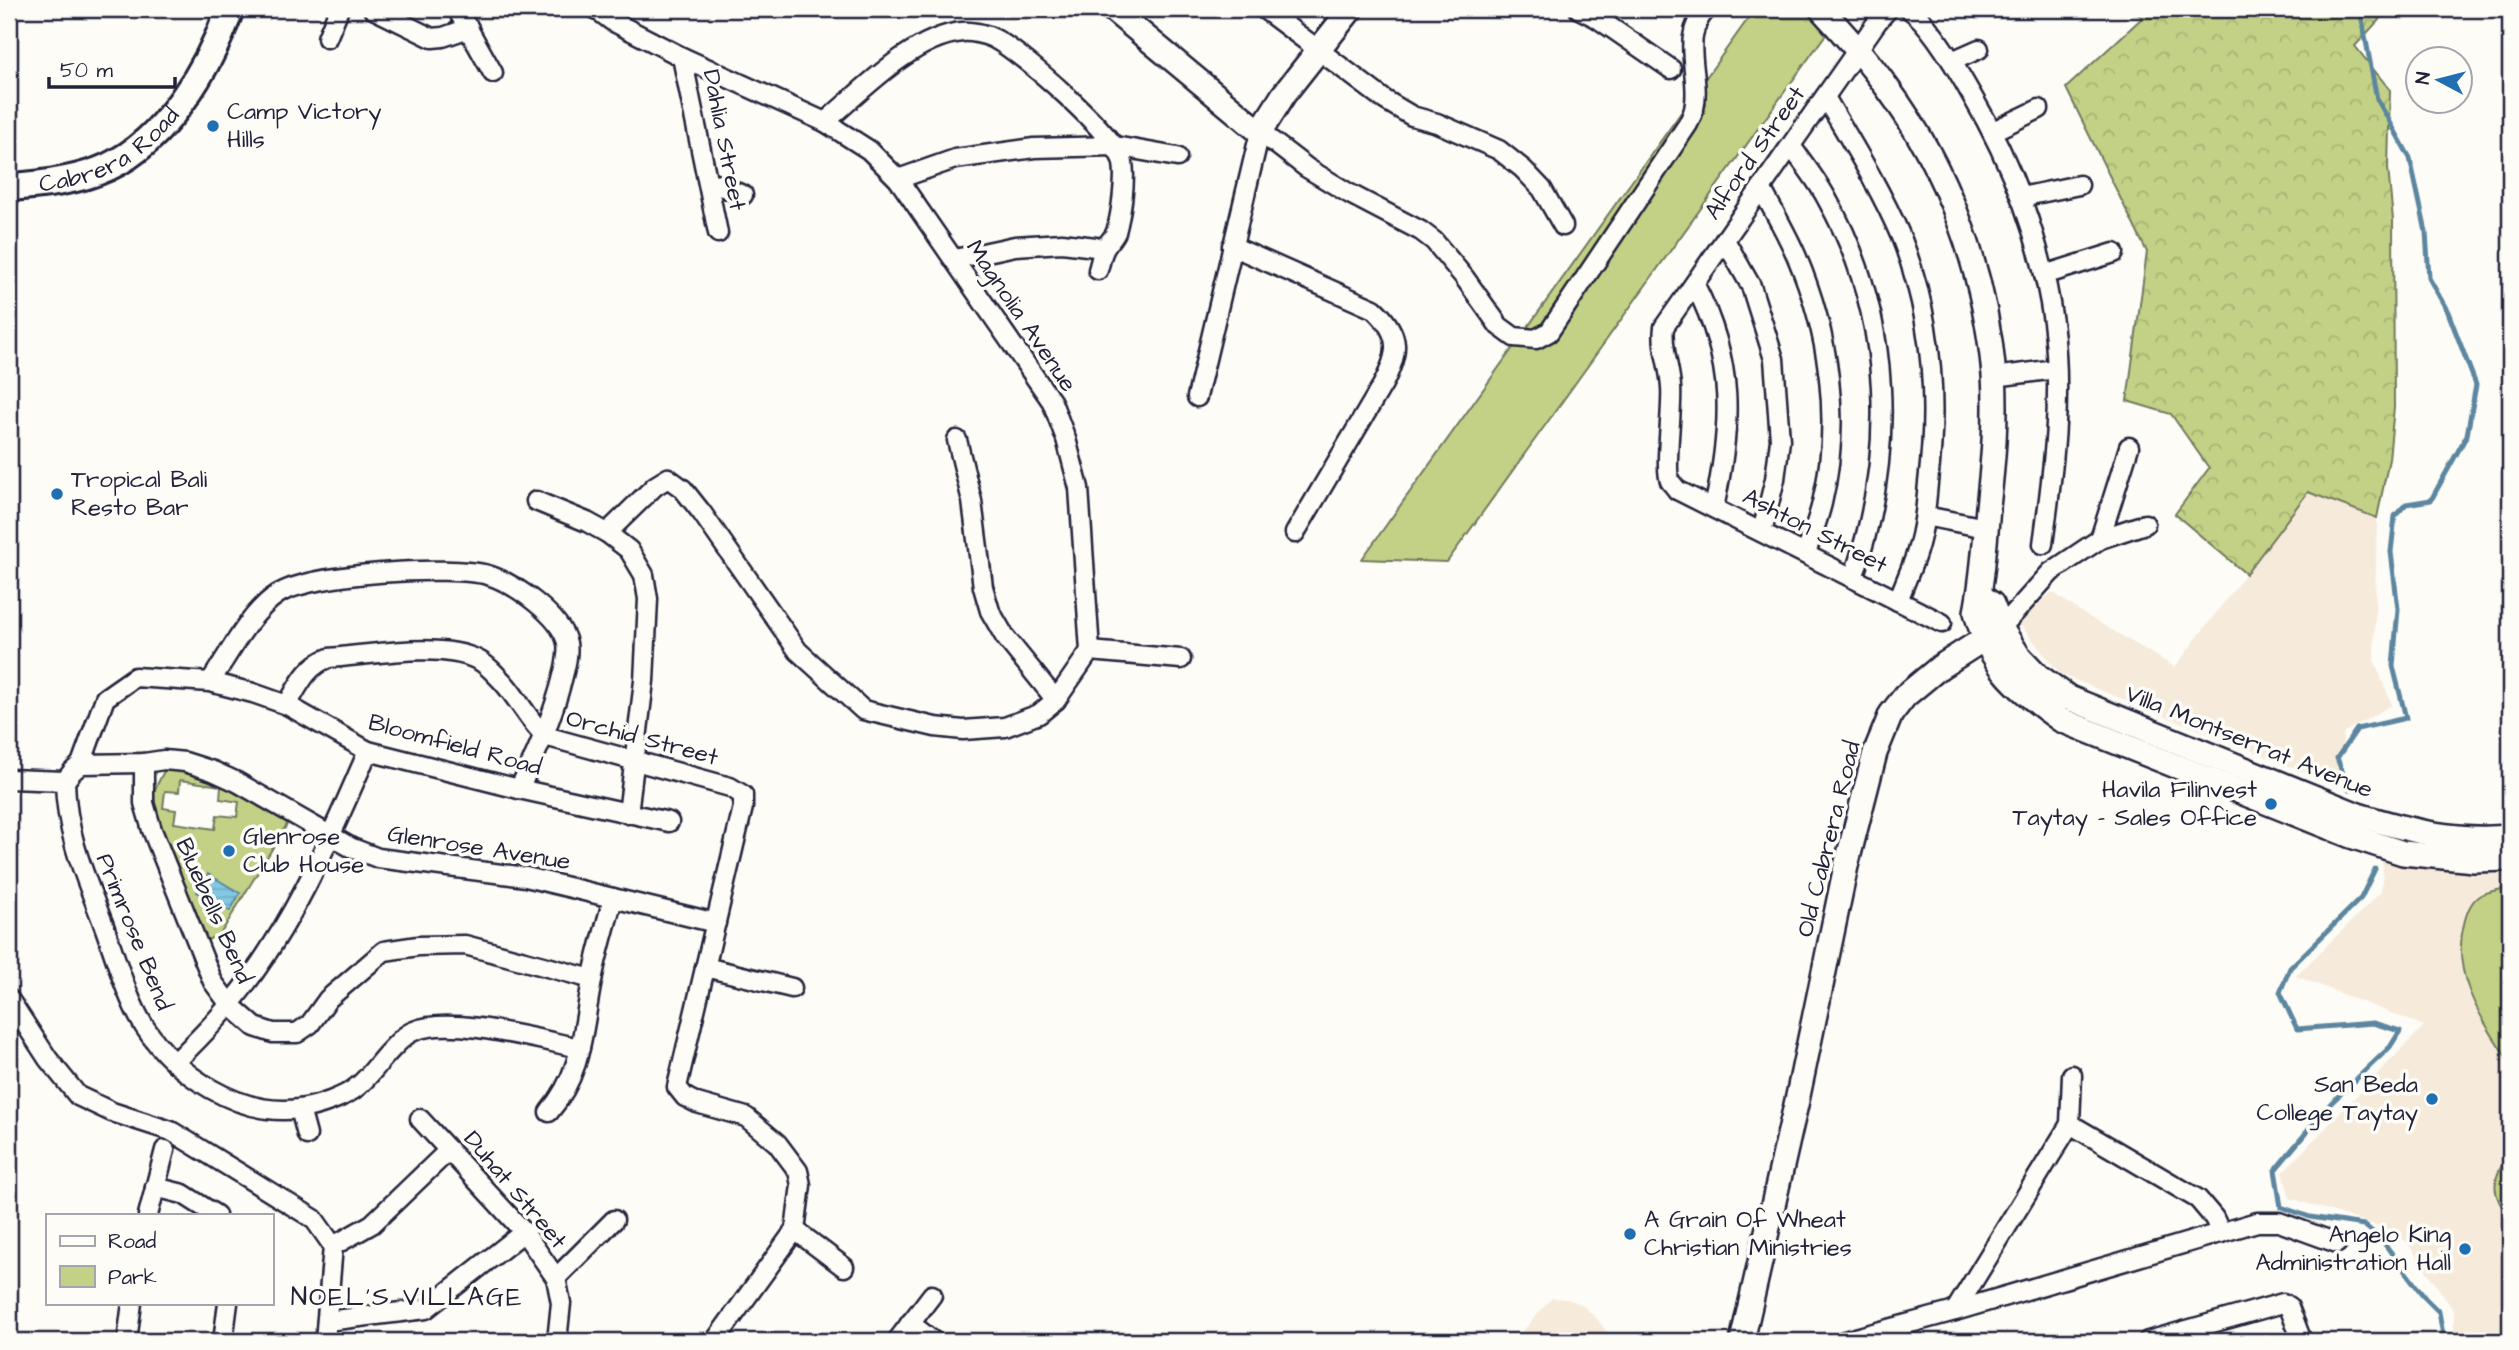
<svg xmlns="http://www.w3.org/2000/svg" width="2519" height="1350" viewBox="0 0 2519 1350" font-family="'Architects Daughter',sans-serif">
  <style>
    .built { fill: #f6eada }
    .green { fill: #c2d185; stroke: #727a60; stroke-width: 2; fill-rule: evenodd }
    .forest { fill: url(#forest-crowns); stroke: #727a60; stroke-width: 2 }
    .water { fill: url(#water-rules); stroke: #5c86a0; stroke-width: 2 }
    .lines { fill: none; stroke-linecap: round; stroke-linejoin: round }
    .stream { stroke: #5c86a0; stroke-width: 5 }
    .minor-casing { stroke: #22223b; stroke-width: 23 }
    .tertiary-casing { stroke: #22223b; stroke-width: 28 }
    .secondary-casing { stroke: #22223b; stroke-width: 32 }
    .minor { stroke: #fdfcf7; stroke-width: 18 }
    .tertiary { stroke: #fdfcf7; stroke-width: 23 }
    .secondary { stroke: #fdfcf7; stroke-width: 26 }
    .poi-dot { fill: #1f6fb2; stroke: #fdfcf7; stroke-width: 2.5 }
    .labels { text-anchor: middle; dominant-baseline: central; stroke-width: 7; stroke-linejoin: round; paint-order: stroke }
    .poi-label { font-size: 24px; fill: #22223b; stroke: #fdfcf7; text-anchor: start }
    .street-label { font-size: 24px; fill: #22223b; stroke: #fdfcf7 }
    .neighbourhood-label { font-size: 26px; letter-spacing: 2px; fill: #22223b; stroke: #fdfcf7 }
  </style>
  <defs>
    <pattern id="forest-crowns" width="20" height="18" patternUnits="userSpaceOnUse" patternTransform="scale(1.75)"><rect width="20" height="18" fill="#c2d185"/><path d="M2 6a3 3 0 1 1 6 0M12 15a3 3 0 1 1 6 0" fill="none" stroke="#a6b374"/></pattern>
    <pattern id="water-rules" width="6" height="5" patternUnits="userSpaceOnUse" patternTransform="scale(1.75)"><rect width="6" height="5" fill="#83c8e4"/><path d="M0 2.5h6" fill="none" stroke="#71acc4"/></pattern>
  </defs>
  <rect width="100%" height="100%" fill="#fdfcf7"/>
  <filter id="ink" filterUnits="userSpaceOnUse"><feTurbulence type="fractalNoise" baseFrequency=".0143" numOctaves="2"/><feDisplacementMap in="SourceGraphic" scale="14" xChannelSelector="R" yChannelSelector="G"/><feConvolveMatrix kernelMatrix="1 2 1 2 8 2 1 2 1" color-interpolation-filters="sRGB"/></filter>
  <g filter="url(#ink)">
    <g class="built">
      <path d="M2308 492 2377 518 2374 660 2392 705 2344 732 2337 785 2060 674 2019 623 2052 592 2084 614 2175 667Z"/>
      <path d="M2381 855 2510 866V1341H2454V1311L2407 1242 2381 1227 2290 1198 2283 1172 2424 1026 2296 976 2381 892 2383 871Z"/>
      <path d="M1552 1298 1567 1299 1581 1304 1597 1319 1606 1331 1605 1341H1514Z"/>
    </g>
    <g class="green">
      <path d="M1755 9H1844L1447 562 1362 559Z"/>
      <path d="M174 768 215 780 289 821 221 933 204 942 155 822 154 791 165 769ZM180 780 221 786 220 799 239 802 237 817 217 815 215 829 174 823 176 810 163 808 165 791 179 792Z"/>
      <path d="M2510 887V1063C2484 1022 2450 976 2464 924 2466 915 2470 902 2479 896 2487 891 2501 890 2510 887Z"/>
      <path d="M2510 1155V1217C2490 1195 2491 1176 2510 1155Z"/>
    </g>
    <path class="forest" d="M2127 9H2389L2355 46 2390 90 2388 168 2393 220 2394 407 2389 459 2377 518 2308 492 2246 574 2175 514 2209 468 2171 414 2127 401 2147 252 2066 88 2143 17Z"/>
    <path class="water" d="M208 874 240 893 230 911 197 892Z"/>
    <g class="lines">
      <g class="stream">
        <path d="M2349 789 2337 758 2357 729 2406 718 2393 666 2398 609 2391 552 2395 516 2406 504 2431 500 2467 435 2476 385 2448 312 2429 278 2426 232 2410 158 2377 99 2360 9"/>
        <path d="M2375 869 2361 898 2290 968 2280 992 2297 1029 2373 1023 2400 1031 2390 1047 2331 1103 2275 1170 2281 1207 2310 1217 2364 1225 2381 1239 2425 1298 2439 1312 2444 1341"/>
      </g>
      <g class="minor-casing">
        <g id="minor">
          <path d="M373 9 432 38 443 37 469 28"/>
          <path d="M457 9 493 73"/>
          <path d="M596 9 612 21 682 57 825 122 869 150 898 179 1052 402 1066 439 1079 488 1090 651 1056 700 1039 714 1005 727 963 730 935 727 863 710 798 651 702 513 683 489 668 478 655 486 607 533"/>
          <path d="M1264 9 1385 100 1412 116 1437 123 1499 150 1523 169 1542 189 1563 226"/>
          <path d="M1579 9 1597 18 1671 69"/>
          <path d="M1888 9 1877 22 1664 327C1661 347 1670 367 1671 387 1673 408 1664 469 1670 481 1672 484 1675 487 1677 490L1942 623"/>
          <path d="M1909 9C1930 23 1958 71 1971 94 2012 163 2042 243 2053 322 2063 396 2053 471 2043 544"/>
          <path d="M327 38 339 9"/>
          <path d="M682 57 718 233"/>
          <path d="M1952 61 1979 49"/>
          <path d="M1825 97C1852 143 1880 188 1901 237 1932 315 1938 400 1928 483 1926 506 1924 529 1917 551 1912 568 1904 584 1898 601"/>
          <path d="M825 122C862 91 912 37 962 32 971 31 985 34 993 38 1019 50 1118 137 1123 163 1126 181 1121 214 1116 232 1113 239 1107 243 1104 250 1101 256 1100 264 1098 270"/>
          <path d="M1993 131 2039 109"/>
          <path d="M1791 146C1803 163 1817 180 1827 199 1893 316 1896 454 1853 578"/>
          <path d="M898 179 955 159 1034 148 1115 146 1177 157"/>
          <path d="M708 181 743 195"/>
          <path d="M1761 188C1773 210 1786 232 1796 255 1829 332 1842 421 1822 503 1818 520 1811 537 1806 554"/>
          <path d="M2021 197 2079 185"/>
          <path d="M1725 240 1751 286 1774 359 1780 440 1775 479 1762 532"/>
          <path d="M1232 246 1374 309C1402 335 1399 353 1383 384L1295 533"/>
          <path d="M955 259 1015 246 1062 243 1104 248"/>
          <path d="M2044 275 2114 253"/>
          <path d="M1695 285C1735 363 1732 425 1714 508"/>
          <path d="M1994 377 2056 369"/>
          <path d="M1197 397 1260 132 1307 168 1350 194 1421 231 1434 241 1464 277 1499 326 1514 337 1536 339 1549 332 1688 124C1690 120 1693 114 1694 109 1702 76 1678 37 1707 9"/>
          <path d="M957 440 972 501 983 587 990 611 1005 637 1056 700"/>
          <path d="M536 501 587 522 607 533 629 550 644 575 648 599 644 681 628 814"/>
          <path d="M1925 516 1986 528"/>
          <path d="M2100 539 2129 447"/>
          <path d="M2001 628 2051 572 2100 539 2145 524"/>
          <path d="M1090 651 1181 659"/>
          <path d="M210 682C229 654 250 612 278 594 311 573 450 565 488 575 514 583 561 616 567 643 569 655 565 668 562 680 552 719 537 753 519 789"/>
          <path d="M287 705C299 685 306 666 329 658 371 655 441 641 478 660 487 664 495 674 502 681 518 698 528 720 545 736L730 787 743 795V807L677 1087 685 1097 697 1103 746 1117 777 1143 798 1171 801 1185 795 1230 715 1341"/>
          <path d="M144 763V803L152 830 213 982 230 1005 255 1027 273 1033H297L310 1024 328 999 384 951 418 946 465 945 592 979"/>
          <path d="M81 764 105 698 135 677 210 682 253 693 287 705 368 751 519 789 669 822"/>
          <path d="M9 779 65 781 72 772 81 764 144 763 164 760 185 762 213 771 237 782 352 848 378 858 526 877 716 923"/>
          <path d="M65 781C66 834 84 874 103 923 115 955 126 997 144 1026 176 1075 239 1117 299 1109 316 1107 346 1097 358 1086 368 1078 377 1065 386 1055 394 1047 403 1035 414 1031 451 1015 539 1040 580 1048"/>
          <path d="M705 967 792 988"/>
          <path d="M9 999 48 1059 78 1096 112 1112 171 1131 314 1219 333 1246 325 1341"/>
          <path d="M175 1063C193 1044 213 1025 230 1004 292 929 330 839 368 751"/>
          <path d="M300 1109 307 1135"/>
          <path d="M549 1112C583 1072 582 1031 592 981 597 953 606 926 613 898"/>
          <path d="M420 1119 524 1232 556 1278 561 1303 557 1341"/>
          <path d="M2070 1124 2198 1199 2214 1218 2221 1233"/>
          <path d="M155 1187 183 1194 216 1215"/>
          <path d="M148 1215 165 1150"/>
          <path d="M795 1230 844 1267"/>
          <path d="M333 1246 372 1224 449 1150"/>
          <path d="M556 1278 614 1220"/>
          <path d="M1955 1311 2070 1124 2072 1075"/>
          <path d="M327 1321 426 1309 524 1232"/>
          <path d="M910 1323 933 1341"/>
          <path d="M127 1341 132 1303"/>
          <path d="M223 1341 228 1303"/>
          <path d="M897 1341 932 1295"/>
          <path d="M1844 1341 1955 1311 2257 1222H2279L2337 1243"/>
          <path d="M2148 1341 2283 1303 2289 1307 2302 1341"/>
        </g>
      </g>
      <g class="tertiary-casing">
        <g id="tertiary">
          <path d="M1112 9 1260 132 1284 94 1351 9"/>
          <path d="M1821 9C1844 34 1866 58 1886 86 1948 169 1985 272 1994 375 1997 419 1993 463 1988 507 1985 542 1983 578 1976 612 1990 666 2017 689 2061 720L2351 836 2403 853 2474 860 2510 859"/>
          <path d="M1979 595 1992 604 2001 628 2018 655 2038 676 2069 698 2358 815C2411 831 2454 842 2510 837"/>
          <path d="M1742 1341 1798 1096 1846 866 1875 753 1891 714 1905 696 1940 667 2001 628"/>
        </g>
      </g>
      <g class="secondary-casing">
        <g id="secondary">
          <path id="s1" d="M9 187C41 185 78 181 108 167 166 140 209 67 230 9"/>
        </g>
      </g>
      <use href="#minor" class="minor"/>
      <use href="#tertiary" class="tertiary"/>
      <use href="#secondary" class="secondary"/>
    </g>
  </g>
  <g class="poi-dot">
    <circle cx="213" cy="126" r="7"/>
    <circle cx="57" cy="494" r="7"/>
    <circle cx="2271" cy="804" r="7"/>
    <circle cx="229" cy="851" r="7"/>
    <circle cx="2432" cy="1099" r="7"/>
    <circle cx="1630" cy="1234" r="7"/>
    <circle cx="2465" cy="1249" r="7"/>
  </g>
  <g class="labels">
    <g class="poi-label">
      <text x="227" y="112">Camp Victory<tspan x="227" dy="28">Hills</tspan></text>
      <text x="71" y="480">Tropical Bali<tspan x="71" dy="28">Resto Bar</tspan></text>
      <text x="2257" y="790" text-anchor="end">Havila Filinvest<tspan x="2257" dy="28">Taytay - Sales Office</tspan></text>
      <text x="243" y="837">Glenrose<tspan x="243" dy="28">Club House</tspan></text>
      <text x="2418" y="1085" text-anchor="end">San Beda<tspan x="2418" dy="28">College Taytay</tspan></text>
      <text x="1644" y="1220">A Grain Of Wheat<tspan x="1644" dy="28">Christian Ministries</tspan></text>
      <text x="2451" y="1235" text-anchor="end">Angelo King<tspan x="2451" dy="28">Administration Hall</tspan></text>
    </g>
    <g class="street-label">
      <text transform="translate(724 140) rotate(79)">Dahlia Street</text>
      <text stroke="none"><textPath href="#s1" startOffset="110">Cabrera Road</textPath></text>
      <text transform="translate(1755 153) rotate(-55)">Alford Street</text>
      <text transform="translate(1021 316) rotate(56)">Magnolia Avenue</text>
      <text transform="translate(1815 531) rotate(27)">Ashton Street</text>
      <text transform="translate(642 738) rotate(15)">Orchid Street</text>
      <text transform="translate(2249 742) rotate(22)">Villa Montserrat Avenue</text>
      <text transform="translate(455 745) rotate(15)">Bloomfield Road</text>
      <text transform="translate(1829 839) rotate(-76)">Old Cabrera Road</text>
      <text transform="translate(479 848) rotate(9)">Glenrose Avenue</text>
      <text transform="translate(214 911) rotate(66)">Bluebells Bend</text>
      <text transform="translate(134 932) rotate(68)">Primrose Bend</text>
      <text transform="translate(515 1190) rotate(50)">Duhat Street</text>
    </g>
    <g class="neighbourhood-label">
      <text x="407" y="1297">NOEL'S VILLAGE</text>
    </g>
  </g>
  <rect width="2519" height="1350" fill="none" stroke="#fdfcf7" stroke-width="35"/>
  <rect x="18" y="18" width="2484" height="1315" fill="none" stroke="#22223b" stroke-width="2.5" filter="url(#ink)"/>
  <rect x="46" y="1214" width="228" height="91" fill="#fdfcf7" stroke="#a5a5ac" stroke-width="2"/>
  <rect x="60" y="1236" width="35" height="10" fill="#fdfcf7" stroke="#a5a5ac" stroke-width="2"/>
  <text x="108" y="1248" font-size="21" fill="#22223b">Road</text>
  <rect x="60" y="1266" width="35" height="21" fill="#c2d185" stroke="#a5a5ac" stroke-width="2"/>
  <text x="108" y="1284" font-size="21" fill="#22223b">Park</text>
  <g transform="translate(2439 80) rotate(277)"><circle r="33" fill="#fdfcf7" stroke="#a5a5ac" stroke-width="2"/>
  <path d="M0-5L12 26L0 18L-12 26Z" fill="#1f6fb2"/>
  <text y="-10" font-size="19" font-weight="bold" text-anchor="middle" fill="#22223b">N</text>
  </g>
  <path d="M49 77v10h126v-10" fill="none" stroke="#22223b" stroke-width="3.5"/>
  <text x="60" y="77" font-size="21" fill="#22223b" stroke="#fdfcf7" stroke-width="5" paint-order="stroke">50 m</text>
</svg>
